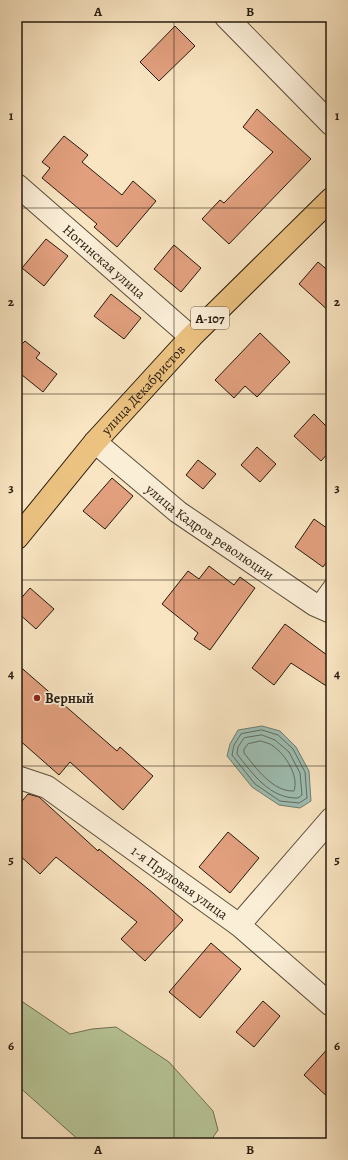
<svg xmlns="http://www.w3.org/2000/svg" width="348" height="1160" viewBox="0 0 348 1160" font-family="Alegreya,serif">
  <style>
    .green { fill: #b7c698; stroke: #6e7052 }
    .water { fill: #9ebfb4; stroke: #6e7d71 }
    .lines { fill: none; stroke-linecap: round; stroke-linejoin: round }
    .shore { stroke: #626c60; stroke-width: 1 }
    .building { fill: #e19f7e; stroke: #261a0d }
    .service-casing { stroke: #5b4d3a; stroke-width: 13 }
    .minor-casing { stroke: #5b4d3a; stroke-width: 24 }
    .trunk-casing { stroke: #261a0d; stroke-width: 24 }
    .service { stroke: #fbeed7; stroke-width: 11 }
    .minor { stroke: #fbeed7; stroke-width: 22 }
    .trunk { stroke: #ecc281; stroke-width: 22 }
    .grid { fill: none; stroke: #261a0d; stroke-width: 1; stroke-opacity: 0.55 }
    .poi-dot { fill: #8f2418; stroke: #fbeed7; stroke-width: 1.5 }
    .labels { text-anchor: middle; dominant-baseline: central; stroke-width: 3.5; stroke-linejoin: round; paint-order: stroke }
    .shield { fill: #fbeed7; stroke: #665a4a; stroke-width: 1 }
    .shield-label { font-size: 13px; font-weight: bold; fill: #261a0d }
    .street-label { font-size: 14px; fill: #261a0d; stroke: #fbeed7 }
    .poi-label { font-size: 14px; font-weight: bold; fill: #261a0d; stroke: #fbeed7; text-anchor: start }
    .neatline { fill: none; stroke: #261a0d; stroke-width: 1.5 }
    .grid-label { font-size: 13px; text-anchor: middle; font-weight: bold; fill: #261a0d }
  </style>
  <rect width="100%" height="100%" fill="#f9e5c2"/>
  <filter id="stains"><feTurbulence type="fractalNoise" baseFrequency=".005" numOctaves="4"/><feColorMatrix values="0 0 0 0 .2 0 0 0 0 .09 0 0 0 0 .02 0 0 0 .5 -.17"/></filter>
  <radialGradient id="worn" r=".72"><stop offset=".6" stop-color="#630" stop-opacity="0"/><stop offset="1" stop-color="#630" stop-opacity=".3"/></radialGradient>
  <path class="green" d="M17 998 70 1034 92 1029 116 1027 169 1062 213 1111 218 1130 209 1143H82L17 1085Z"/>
  <path class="water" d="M262 726 280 731 296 747 309 771 311 801 300 808 279 805 252 787 227 756 230 744 238 730Z"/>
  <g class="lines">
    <g class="shore">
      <path d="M262 730 278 735 293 749 305 772 307 798 299 803 280 801 255 784 232 755 234 745 241 734Z"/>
      <path d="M262 735 275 740 289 752 300 773 302 795 298 798C270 799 253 774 237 754L238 747 244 738Z"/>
      <path d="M261 741C265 743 270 743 273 746 286 755 299 776 294 791 273 792 256 768 244 753V749L248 744Z"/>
    </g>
  </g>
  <g class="building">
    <path d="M175 26 195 46 159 81 140 62Z"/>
    <path d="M257 109 311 159 229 244 202 219 220 200 224 203 273 152 243 127Z"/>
    <path d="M64 136 88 155 82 162 122 195 133 181 156 201 117 247 94 227 97 224 42 178 50 168 42 162Z"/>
    <path d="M46 239 68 256 44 286 22 268Z"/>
    <path d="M174 245 201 268 181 292 154 269Z"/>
    <path d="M318 262 331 273V313L299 284Z"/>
    <path d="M111 294 141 318 124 339 94 316Z"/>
    <path d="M260 333 290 362 257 397 245 386 234 398 215 380Z"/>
    <path d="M25 341 40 353 36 358 57 374 43 392 22 375 17 381V342L21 345Z"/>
    <path d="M314 414 331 431V450L321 461 294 436Z"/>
    <path d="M257 447 276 464 260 482 241 465Z"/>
    <path d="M198 460 216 474 203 489 186 475Z"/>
    <path d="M112 478 133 496 105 529 83 511Z"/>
    <path d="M314 519 331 531V556L323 567 295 547Z"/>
    <path d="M209 566 234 585 240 577 255 588 210 650 194 639 198 633 162 604 188 571 199 579Z"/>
    <path d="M30 588 54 609 36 629 17 612V603Z"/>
    <path d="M285 624 331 658V689L291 663 274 685 252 668Z"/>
    <path d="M17 664 117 751 120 747 153 776 123 810 70 762 59 775 17 738Z"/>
    <path d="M28 794 39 797 98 851 99 849 153 893 183 920 145 961 121 939 137 922 56 857 40 874 17 853V807Z"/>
    <path d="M228 832 259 858 230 893 199 867Z"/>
    <path d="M211 943 241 969 200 1018 169 992Z"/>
    <path d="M263 1001 280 1016 254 1047 236 1032Z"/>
    <path d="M331 1045V1100L304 1075Z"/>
  </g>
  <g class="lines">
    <g class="service-casing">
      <path id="service" d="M315 605 331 583"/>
    </g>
    <g class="minor-casing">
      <g id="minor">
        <path d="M226 17 331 124"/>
        <path id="s1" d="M17 185 191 337"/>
        <path id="s2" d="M95 442 178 512 315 605 331 612"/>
        <path id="s3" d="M17 777 47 787 239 925 331 1005"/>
        <path d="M239 925 331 819"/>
      </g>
    </g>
    <g class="trunk-casing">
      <g id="trunk">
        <path id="s4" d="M17 538 95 442 191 337 331 199"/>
      </g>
    </g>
    <use href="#service" class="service"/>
    <use href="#minor" class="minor"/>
    <use href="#trunk" class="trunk"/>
  </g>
  <path class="grid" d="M174 17V1143M17 208H331M17 394H331M17 580H331M17 766H331M17 952H331"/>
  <circle class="poi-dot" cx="37" cy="698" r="4"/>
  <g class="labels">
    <rect class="shield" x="191" y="307" width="38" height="22" rx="3"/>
    <g class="shield-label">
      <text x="210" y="318">А-107</text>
    </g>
    <g class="street-label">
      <text stroke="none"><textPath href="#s1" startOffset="116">Ногинская улица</textPath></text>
      <text stroke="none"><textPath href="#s4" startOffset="195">улица Декабристов</textPath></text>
      <text stroke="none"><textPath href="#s2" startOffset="146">улица Кадров революции</textPath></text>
      <text stroke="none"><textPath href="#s3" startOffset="195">1-я Прудовая улица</textPath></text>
    </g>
    <g class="poi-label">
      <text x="45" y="698">Верный</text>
    </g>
  </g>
  <rect width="348" height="1160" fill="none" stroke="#f9e5c2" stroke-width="44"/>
  <rect x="22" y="22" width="304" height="1116" class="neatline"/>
  <g class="grid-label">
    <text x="98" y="16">A</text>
    <text x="250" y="16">B</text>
    <text x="11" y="120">1</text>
    <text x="337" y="120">1</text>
    <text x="11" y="306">2</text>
    <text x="337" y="306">2</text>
    <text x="11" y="492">3</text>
    <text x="337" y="492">3</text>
    <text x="11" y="678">4</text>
    <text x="337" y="678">4</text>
    <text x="11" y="864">5</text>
    <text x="337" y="864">5</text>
    <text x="11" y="1050">6</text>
    <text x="337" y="1050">6</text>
    <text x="98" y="1154">A</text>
    <text x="250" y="1154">B</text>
  </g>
  <rect width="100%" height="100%" filter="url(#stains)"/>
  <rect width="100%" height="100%" fill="url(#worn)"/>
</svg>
